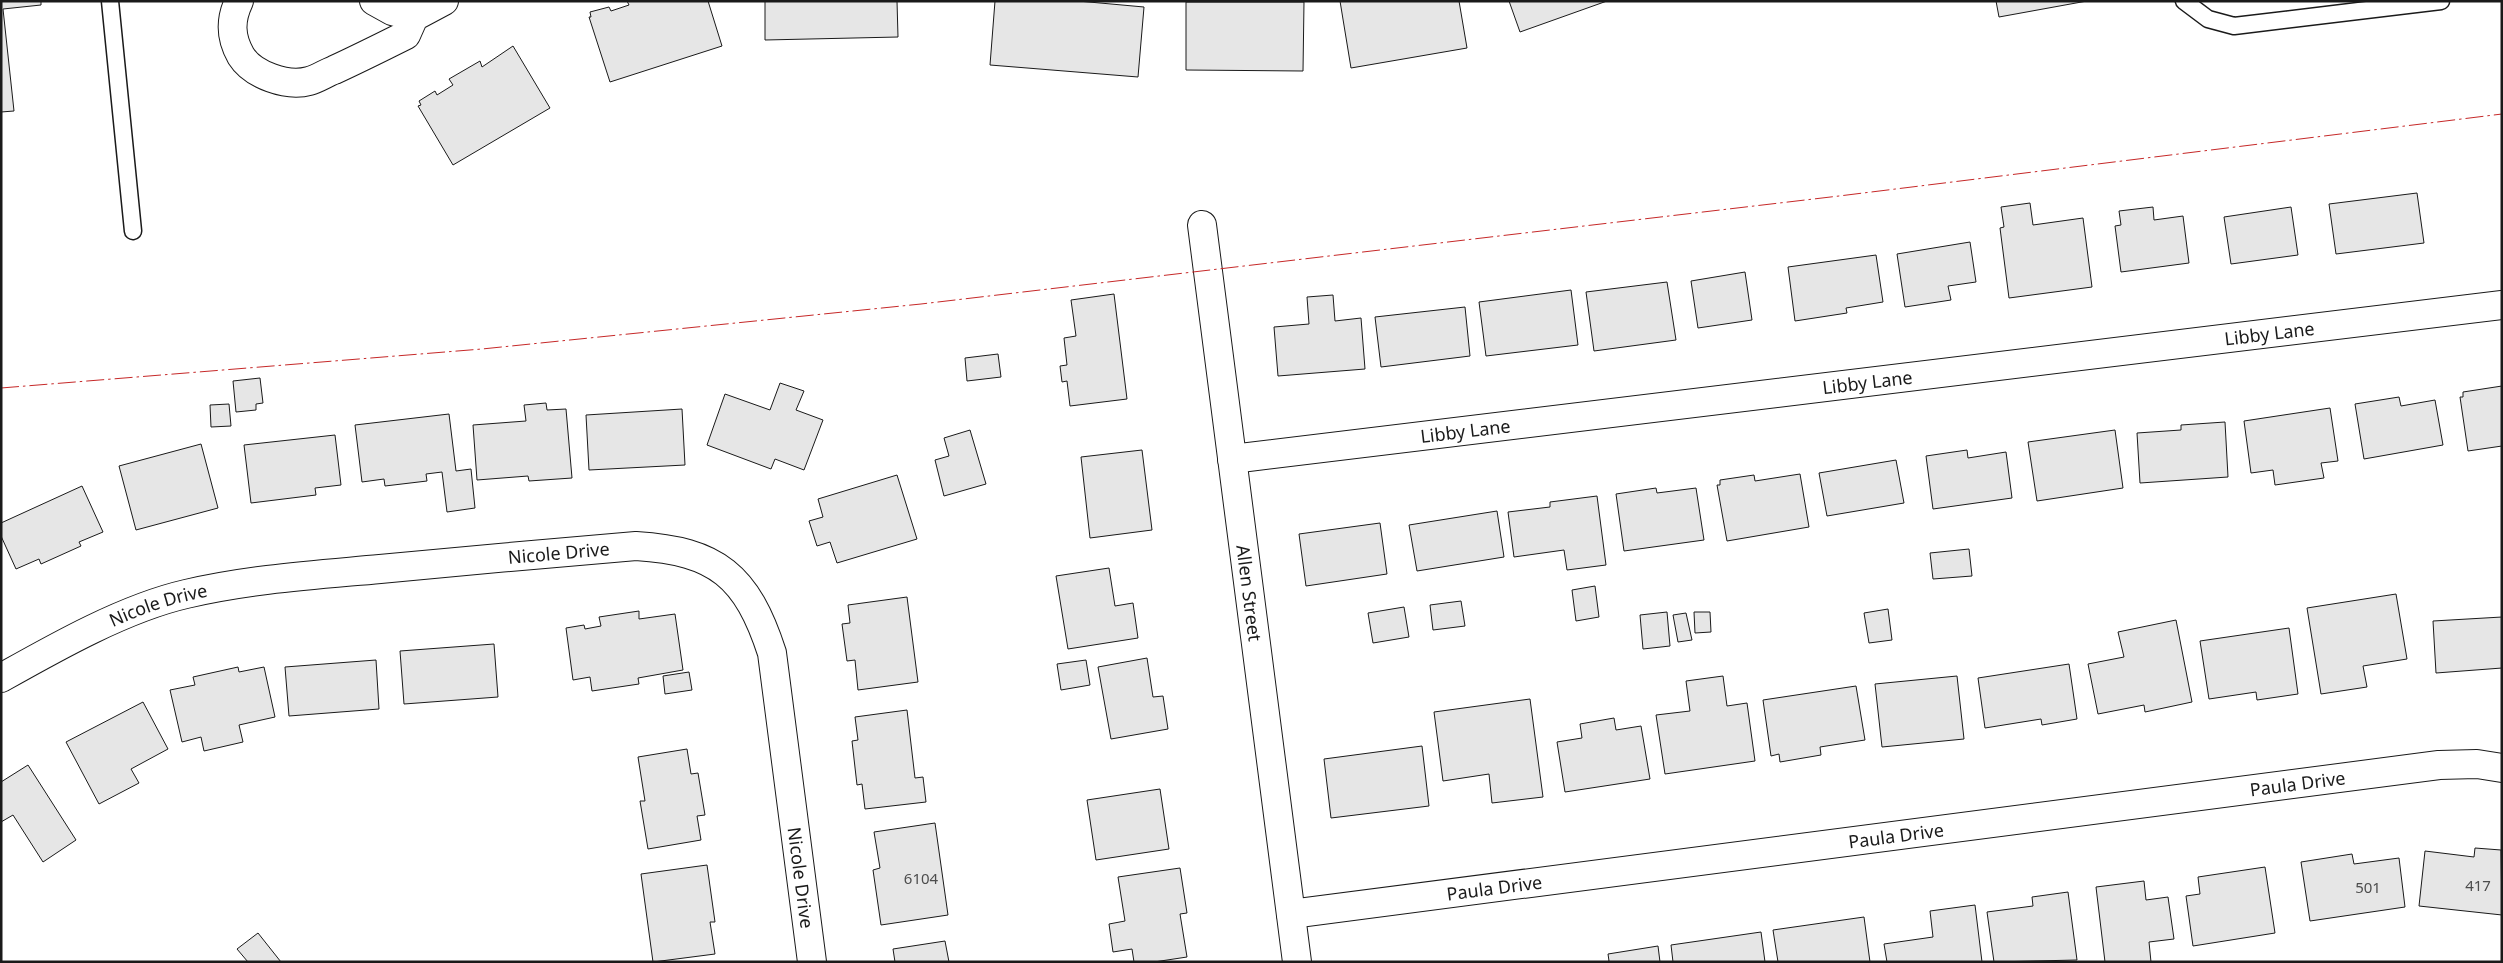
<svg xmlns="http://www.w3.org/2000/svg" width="2503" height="963" viewBox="0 0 2503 963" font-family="'Noto Sans',sans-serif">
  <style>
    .building { fill: #e6e6e6; stroke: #1a1a1a }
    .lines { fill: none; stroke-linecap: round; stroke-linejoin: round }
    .service-casing { stroke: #1a1a1a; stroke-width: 19 }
    .minor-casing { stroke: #1a1a1a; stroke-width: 30 }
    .service { stroke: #fff; stroke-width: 16 }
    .minor { stroke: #fff; stroke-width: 28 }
    .power { stroke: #c62828; stroke-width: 1; stroke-dasharray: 18 4 2.5 4; stroke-linecap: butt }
    .labels { text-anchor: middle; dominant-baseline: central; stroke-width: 4; stroke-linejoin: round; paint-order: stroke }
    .number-label { font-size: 15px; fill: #4d4d4d }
    .street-label { font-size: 18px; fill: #1a1a1a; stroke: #fff }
  </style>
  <rect width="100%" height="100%" fill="#fff"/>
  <g class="building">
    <path d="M1 1H41V5L3 9 14 111 1 112Z"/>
    <path d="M627 1H708L722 46 610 82 589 17H591L590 12 609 7 611 11 629 5Z"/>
    <path d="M765 1H897L898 37 765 40Z"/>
    <path d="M995 1H1078L1144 7 1138 77 990 65Z"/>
    <path d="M1340 1H1459L1467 48 1351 68Z"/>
    <path d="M1509 1H1607L1520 32Z"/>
    <path d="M1996 1H2087L1999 17Z"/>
    <path d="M1186 2H1304L1303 71 1186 70Z"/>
    <path d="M513 46 550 108 453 165 418 106 421 105 419 101 435 91 437 95 453 85 449 79 480 61 482 67Z"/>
    <path d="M2417 193 2424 243 2336 254 2329 204Z"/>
    <path d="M2030 203 2033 225 2083 218 2092 287 2009 298 2000 228 2004 227 2001 207Z"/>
    <path d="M2153 207 2154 220 2183 216 2189 263 2121 272 2115 226 2121 225 2119 211Z"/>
    <path d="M2291 207 2298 255 2231 264 2224 217Z"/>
    <path d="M1970 242 1976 282 1948 286 1951 300 1905 307 1897 254Z"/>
    <path d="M1876 255 1883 302 1846 308 1847 313 1795 321 1788 267Z"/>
    <path d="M1745 272 1752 320 1698 328 1691 281Z"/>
    <path d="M1667 282 1676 340 1594 351 1586 292Z"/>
    <path d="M1571 290 1578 345 1486 356 1479 302Z"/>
    <path d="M1114 294 1127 399 1070 406 1067 381 1062 382 1060 366 1067 365 1064 338 1076 336 1071 300Z"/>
    <path d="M1333 295 1335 321 1361 318 1365 369 1278 376 1274 327 1309 324 1307 297Z"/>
    <path d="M1465 307 1470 356 1381 367 1375 317Z"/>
    <path d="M998 354 1001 377 967 381 965 358Z"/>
    <path d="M260 378 263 403 256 404V410L236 412 233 381Z"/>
    <path d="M780 383 804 391 796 410 823 420 804 470 775 459 771 469 707 445 725 394 770 410Z"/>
    <path d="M2502 386V446L2468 451 2460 397H2463V392Z"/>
    <path d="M2399 397 2401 406 2435 400 2443 445 2364 459 2355 404Z"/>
    <path d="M546 403 547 410 566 409 572 478 529 481 528 476 477 480 473 425 526 421 524 405Z"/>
    <path d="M229 404 231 426 211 427 210 405Z"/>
    <path d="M2330 408 2338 461 2321 463 2324 478 2275 485 2273 470 2251 473 2244 421Z"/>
    <path d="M682 409 685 465 589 470 586 415Z"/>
    <path d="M449 414 456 471 471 469 475 508 447 512 442 472 426 474 427 481 385 486 384 479 362 482 355 425Z"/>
    <path d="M2225 422 2228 477 2140 483 2137 433 2181 430V425Z"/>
    <path d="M970 430 986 484 944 496 935 460 949 456 944 438Z"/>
    <path d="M2115 430 2123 488 2037 501 2028 442Z"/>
    <path d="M335 435 341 485 315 488 316 495 251 503 244 445Z"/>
    <path d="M201 444 218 508 136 530 119 466Z"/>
    <path d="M1142 450 1152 530 1090 538 1081 457Z"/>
    <path d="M1967 450 1968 458 2006 452 2012 498 1933 509 1926 456Z"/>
    <path d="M1896 460 1904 503 1827 516 1819 473Z"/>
    <path d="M1800 474 1809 527 1727 541 1717 485H1720V480L1754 475 1755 481Z"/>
    <path d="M897 475 917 539 837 563 830 542 817 546 809 521 823 517 818 499Z"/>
    <path d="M82 486 103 532 79 542 81 546 41 564 39 559 16 569 1 536V523Z"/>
    <path d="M1656 488 1657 493 1696 488 1704 540 1624 551 1616 494Z"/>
    <path d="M1597 496 1606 565 1567 570 1564 550 1514 557 1508 512 1550 507V502Z"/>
    <path d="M1497 511 1504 557 1417 571 1409 525Z"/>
    <path d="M1380 523 1387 574 1306 586 1299 534Z"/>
    <path d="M1969 549 1972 576 1933 579 1930 553Z"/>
    <path d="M1109 568 1115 606 1133 603 1138 638 1068 649 1056 576Z"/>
    <path d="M1595 586 1599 617 1576 621 1572 590Z"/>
    <path d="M2396 594 2407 659 2363 666 2367 687 2321 694 2307 608Z"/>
    <path d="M907 597 918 682 858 690 855 660 847 661 842 624 850 623 848 605Z"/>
    <path d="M1461 601 1465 626 1433 630 1430 605Z"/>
    <path d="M1404 607 1409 637 1373 643 1368 613Z"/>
    <path d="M1888 609 1892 640 1869 643 1864 613Z"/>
    <path d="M639 611V619L675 614 683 670 638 678 639 684 592 691 590 677 573 680 566 628 584 625 585 629 601 626 599 617Z"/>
    <path d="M1667 612 1670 646 1643 649 1640 615Z"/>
    <path d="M1694 612H1710L1711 632 1695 633Z"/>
    <path d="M1686 613 1692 640 1678 642 1673 615Z"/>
    <path d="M2502 617V668L2436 673 2433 621Z"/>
    <path d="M2176 620 2192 702 2145 712 2144 705 2098 714 2088 664 2124 657 2118 632Z"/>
    <path d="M2289 628 2298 694 2257 700 2256 692 2209 699 2200 641Z"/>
    <path d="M494 644 498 697 404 704 400 651Z"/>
    <path d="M1147 658 1153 697 1163 696 1168 729 1111 739 1098 667Z"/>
    <path d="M376 660 379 709 289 716 285 667Z"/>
    <path d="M1086 660 1090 685 1061 690 1057 664Z"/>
    <path d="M2069 664 2077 719 2042 725 2041 719 1985 728 1978 678Z"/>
    <path d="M238 667 239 672 264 667 275 717 239 725 243 742 204 751 201 737 182 742 170 690 195 685 193 677Z"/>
    <path d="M689 672 692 690 665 694 663 676Z"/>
    <path d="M1723 676 1727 706 1747 703 1755 761 1665 774 1656 715 1690 711 1686 681Z"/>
    <path d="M1957 676 1964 739 1882 747 1875 684Z"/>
    <path d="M1856 686 1865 740 1820 747 1821 755 1780 762 1779 754 1771 756 1763 700Z"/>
    <path d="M1530 699 1543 797 1492 803 1489 774 1443 781 1434 712Z"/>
    <path d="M143 702 168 749 131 769 139 783 99 804 66 742Z"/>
    <path d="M907 710 915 778 923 777 926 802 865 809 862 784 857 785 852 741 858 740 855 717Z"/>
    <path d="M1614 718 1616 730 1641 726 1650 779 1565 792 1557 742 1582 738 1580 724Z"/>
    <path d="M1422 746 1429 806 1331 818 1324 759Z"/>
    <path d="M687 749 691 774 698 773 705 815 697 816 701 840 648 849 640 801H645L638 757Z"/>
    <path d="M28 765 76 840 43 862 13 815 1 822V782Z"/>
    <path d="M1160 789 1169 849 1096 860 1087 800Z"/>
    <path d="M935 823 948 915 881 925 873 870 880 868 874 832Z"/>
    <path d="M2475 848 2501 850 2502 915 2419 906 2425 851 2474 857Z"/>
    <path d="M2352 854 2354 864 2399 858 2405 907 2310 921 2301 862Z"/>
    <path d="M707 865 715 922H710L715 954 653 962 641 874Z"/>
    <path d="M2265 867 2275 933 2193 946 2186 896 2200 894 2198 877Z"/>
    <path d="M1180 868 1187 913 1180 914 1187 957 1154 962H1134L1132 949 1113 952 1109 924 1125 921 1118 877Z"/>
    <path d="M2144 881 2146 900 2168 897 2174 939 2149 942 2151 962H2105L2096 887Z"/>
    <path d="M2068 892 2077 960 1994 962 1987 912 2033 906 2032 897Z"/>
    <path d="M1975 905 1982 962H1887L1884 944 1933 937 1930 911Z"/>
    <path d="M1864 917 1870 962H1778L1773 930Z"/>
    <path d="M1761 932 1765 962H1673L1671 945Z"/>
    <path d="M258 933 281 962H248L237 949Z"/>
    <path d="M945 941 949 962H895L893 949Z"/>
    <path d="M1658 946 1660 962H1607L1609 961 1608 954Z"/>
  </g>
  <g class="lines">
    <g class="service-casing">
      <g id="service">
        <path d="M110 1 133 231"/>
        <path d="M2184 1 2208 19 2234 26 2441 1"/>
      </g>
    </g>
    <g class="minor-casing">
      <g id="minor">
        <path d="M239 1C230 20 230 37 241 56 253 75 287 87 309 81 317 79 326 73 334 70 358 59 382 47 406 35L414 17 444 1"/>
        <path d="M374 1 392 11 414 17"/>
        <path id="s1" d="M1202 225 1297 962"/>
        <path id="s2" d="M1232 459 2502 305"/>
        <path id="s3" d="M1 678C56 647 125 608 186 594 250 579 315 575 380 569 465 561 551 553 636 546 717 551 747 576 772 653L812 962"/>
        <path id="s4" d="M1291 914 2439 765 2477 764 2502 768"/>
      </g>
    </g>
    <use href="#service" class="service"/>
    <use href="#minor" class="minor"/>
    <path class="power" d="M1 388 482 349 921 304 1839 196 2502 114"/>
  </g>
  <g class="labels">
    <g class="number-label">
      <text x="921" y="878">6104</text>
      <text x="2478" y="885">417</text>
      <text x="2368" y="887">501</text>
    </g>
    <g class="street-label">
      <text stroke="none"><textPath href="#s2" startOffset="1045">Libby Lane</textPath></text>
      <text stroke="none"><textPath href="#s2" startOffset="640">Libby Lane</textPath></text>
      <text stroke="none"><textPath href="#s2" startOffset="235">Libby Lane</textPath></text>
      <text stroke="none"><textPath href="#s3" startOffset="579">Nicole Drive</textPath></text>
      <text stroke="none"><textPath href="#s1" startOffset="371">Allen Street</textPath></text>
      <text stroke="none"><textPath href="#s3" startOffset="174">Nicole Drive</textPath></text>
      <text stroke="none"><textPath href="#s4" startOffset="1015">Paula Drive</textPath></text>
      <text stroke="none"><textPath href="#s4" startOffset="610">Paula Drive</textPath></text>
      <text stroke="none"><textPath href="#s3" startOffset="1072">Nicole Drive</textPath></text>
      <text stroke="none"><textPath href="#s4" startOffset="205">Paula Drive</textPath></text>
    </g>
  </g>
  <rect width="2503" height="963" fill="none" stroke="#1a1a1a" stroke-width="5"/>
</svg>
